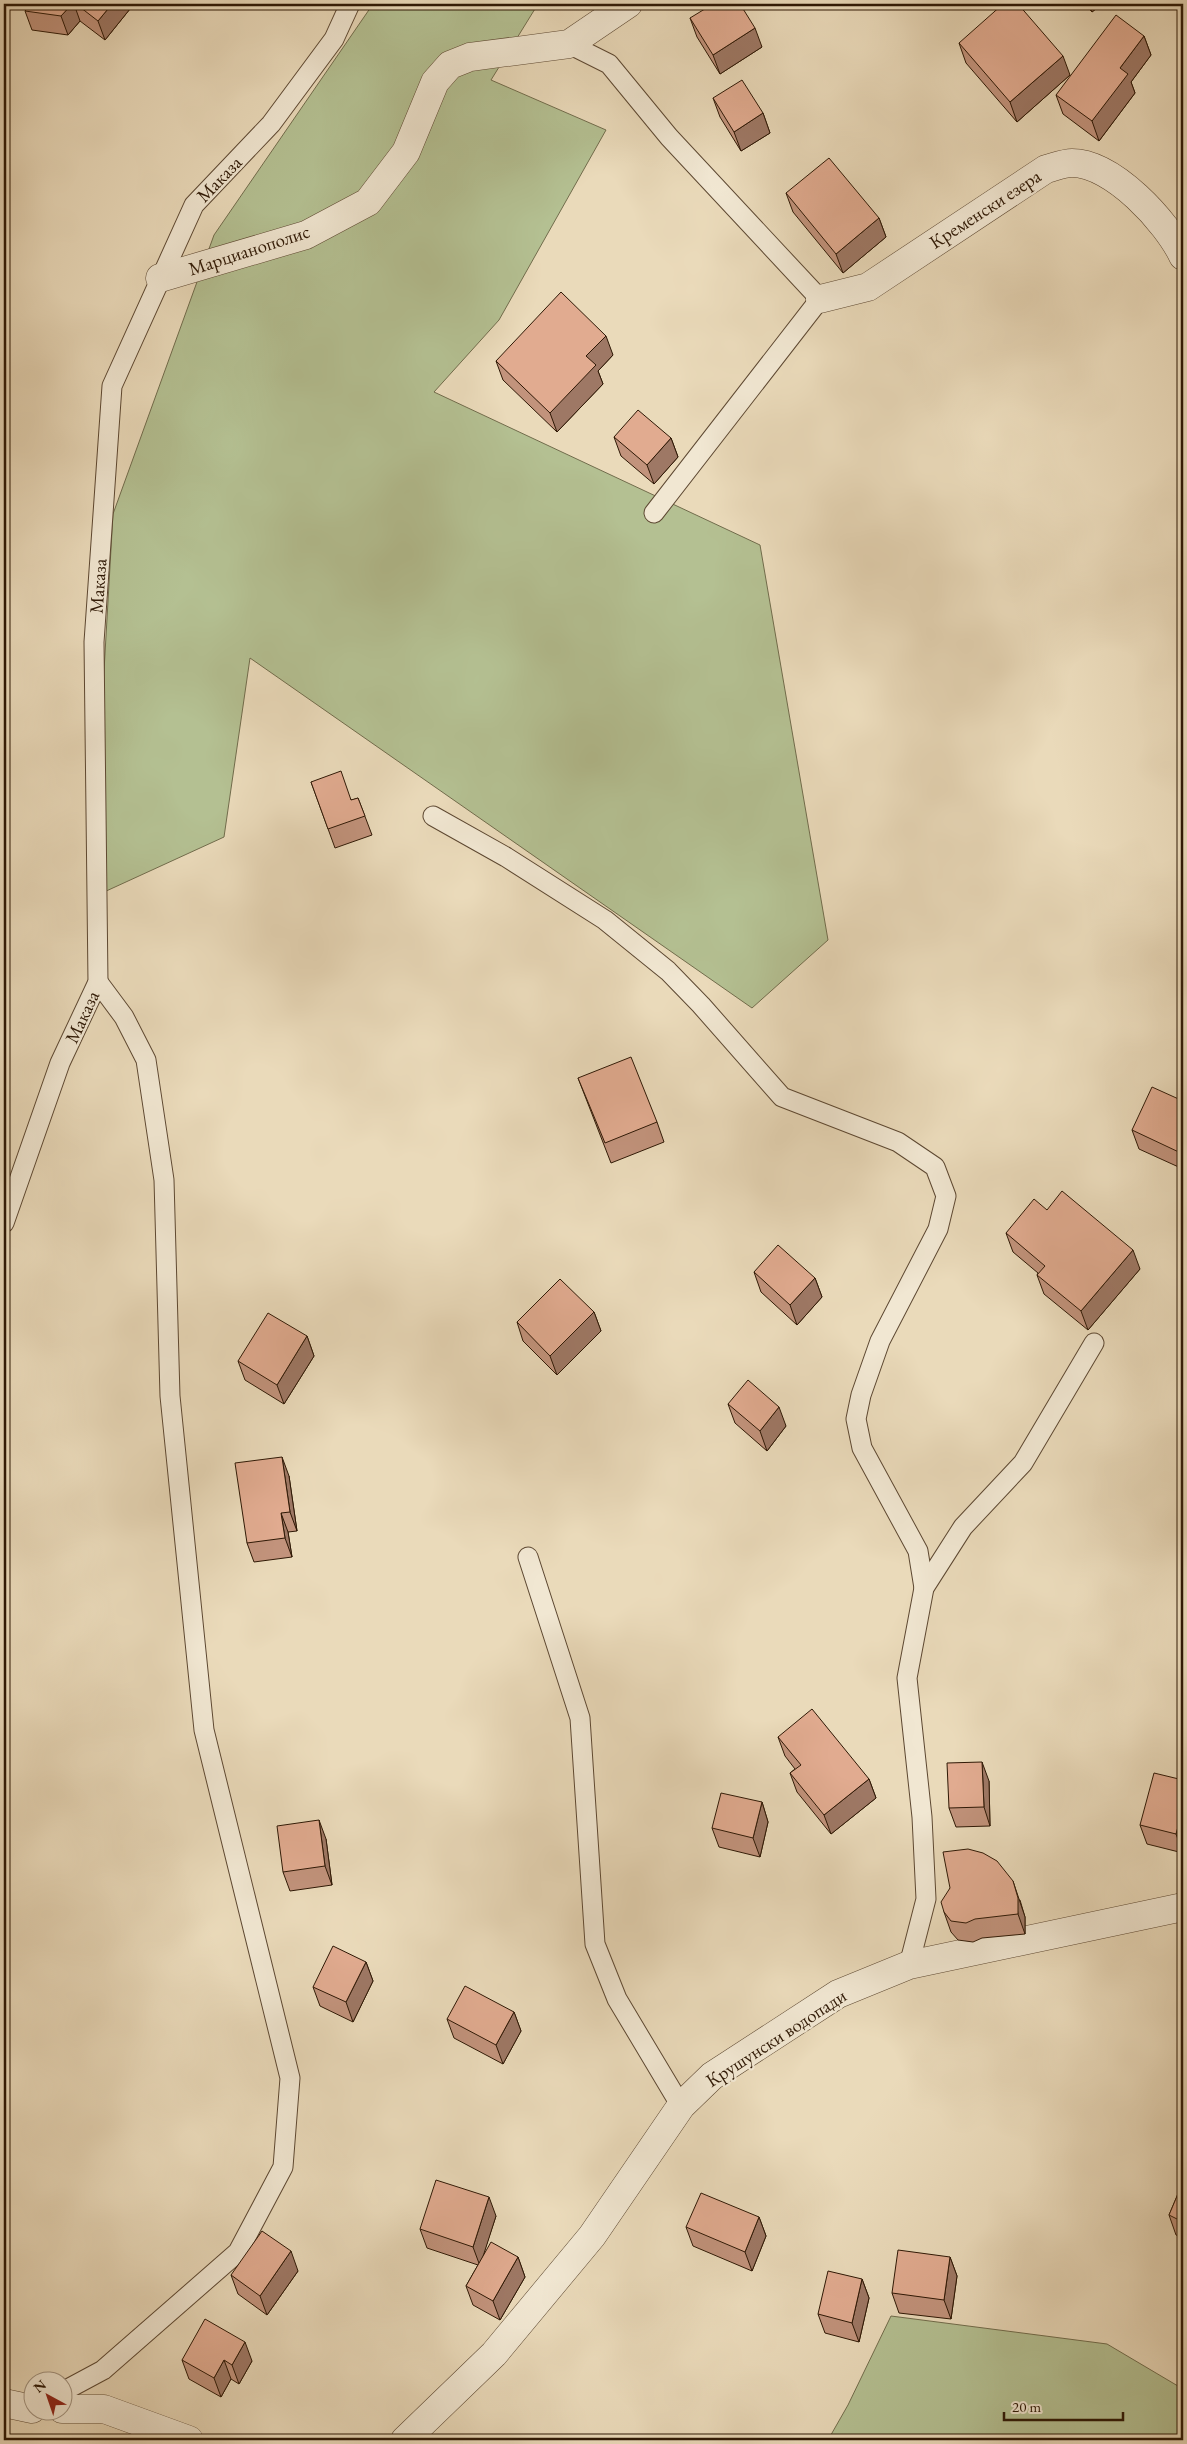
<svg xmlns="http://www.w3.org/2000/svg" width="1187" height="2444" viewBox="0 0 1187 2444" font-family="'EB Garamond',serif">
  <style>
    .green { fill: #b4c092; stroke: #716c4c }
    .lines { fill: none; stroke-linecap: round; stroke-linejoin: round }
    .lane-casing { stroke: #5d4832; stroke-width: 21 }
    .street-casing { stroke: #5d4832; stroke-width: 29 }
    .lane { stroke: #f1e7d2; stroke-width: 19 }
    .street { stroke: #f1e7d2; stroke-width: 28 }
    .wall { fill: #c2937c; stroke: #2e1805 }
    .shaded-wall { fill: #9e7865; stroke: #2e1805 }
    .building { fill: #e1ab90; stroke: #2e1805 }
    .labels { text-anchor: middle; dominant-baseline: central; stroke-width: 4.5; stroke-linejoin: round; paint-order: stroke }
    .street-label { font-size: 19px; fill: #2e1805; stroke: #f1e7d2 }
  </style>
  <rect width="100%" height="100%" fill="#eadaba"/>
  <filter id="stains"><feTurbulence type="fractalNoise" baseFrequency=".004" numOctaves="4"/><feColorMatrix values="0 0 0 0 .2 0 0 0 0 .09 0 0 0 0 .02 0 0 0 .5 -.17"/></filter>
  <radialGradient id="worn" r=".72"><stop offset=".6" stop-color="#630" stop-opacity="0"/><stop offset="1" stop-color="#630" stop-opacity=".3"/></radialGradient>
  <g class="green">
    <path d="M373 4H538L491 80 606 130 499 320 434 392 760 545 828 940 752 1008 250 658 224 837 91 898 113 514 214 235Z"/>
    <path d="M891 2316 1107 2344 1183 2389V2440H828L848 2405Z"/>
  </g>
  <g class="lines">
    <g class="lane-casing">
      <g id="lane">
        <path d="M569 44 609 64 669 137 820 299 654 513"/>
        <path d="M433 816 506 857 605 920 668 971 701 1005 782 1097 898 1142 935 1167 946 1196 938 1229 880 1341 861 1395 856 1419 862 1448 918 1551 924 1588"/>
        <path d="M4 1223 60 1063 98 982 94 642 112 386 194 205 271 124 334 39 350 4"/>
        <path d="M528 1557 580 1718 595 1944 617 1999 681 2106"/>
        <path d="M909 1965 926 1899 922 1817 907 1678 924 1588 963 1527 1023 1463 1094 1343"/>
        <path d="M62 2392 103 2370 238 2252 283 2167 290 2078 204 1730 170 1396 164 1180 146 1060 124 1017 98 982"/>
      </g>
    </g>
    <g class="street-casing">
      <g id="street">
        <path d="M160 278 306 235 368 202 406 152 435 82 450 65 470 57 569 44 628 4"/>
        <path d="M820 299 868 287 1046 169C1054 167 1064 163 1072 163 1113 163 1167 222 1183 256"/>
        <path d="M4 2403 32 2409"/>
        <path d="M62 2409H104L189 2440"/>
        <path d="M405 2440 494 2354 592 2236 681 2106 712 2076 838 1994 909 1965 1183 1907"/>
      </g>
    </g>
    <use href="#lane" class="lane"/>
    <use href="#street" class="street"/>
  </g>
  <g class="wall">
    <path d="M31 4H134L105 40 80 21 68 35 32 30 25 11Z"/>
    <path d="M1084 4H1102L1092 12Z"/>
    <path d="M690 18 762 47 720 74 697 37Z"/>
    <path d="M1144 36 1151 55 1131 82 1135 93 1099 141 1063 114 1056 95Z"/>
    <path d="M959 43 1070 75 1017 122 966 63Z"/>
    <path d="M713 98 763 113 770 133 741 151 720 117Z"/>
    <path d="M786 193 879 218 886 237 843 273 793 212Z"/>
    <path d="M613 355 598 371 603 384 557 432 503 380 496 361Z"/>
    <path d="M614 437 671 438 678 457 654 484 621 456Z"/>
    <path d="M311 782 352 800 358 798 372 835 335 848Z"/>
    <path d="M578 1078 657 1122 664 1142 611 1163Z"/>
    <path d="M1183 1101V1169L1139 1149 1132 1130Z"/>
    <path d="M1047 1210 1140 1269 1088 1330 1044 1294 1037 1275 1038 1273 1013 1252 1006 1233Z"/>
    <path d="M754 1272 815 1278 822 1297 797 1325 761 1292Z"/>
    <path d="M594 1312 601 1331 557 1375 523 1341 517 1322Z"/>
    <path d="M307 1336 314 1356 284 1404 245 1380 238 1361Z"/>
    <path d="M728 1404 786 1426 767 1451 735 1423Z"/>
    <path d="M289 1476 297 1531 288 1532 292 1557 254 1562 247 1543Z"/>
    <path d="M778 1737 869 1779 876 1798 831 1834 797 1792 790 1773 795 1769 785 1756Z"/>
    <path d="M1183 1780V1853L1147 1844 1140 1825Z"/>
    <path d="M989 1781 990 1826 956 1827 949 1808Z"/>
    <path d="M762 1802 768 1822 760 1857 719 1847 712 1828Z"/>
    <path d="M326 1839 332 1885 290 1891 283 1872Z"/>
    <path d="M950 1888 1020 1900 1025 1917V1934L982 1938 973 1942 958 1940 951 1932 944 1912Z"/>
    <path d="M366 1962 373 1981 353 2022 320 2006 313 1987Z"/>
    <path d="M514 2012 521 2031 503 2064 454 2038 447 2019Z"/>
    <path d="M1183 2182V2238L1176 2235 1169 2215Z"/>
    <path d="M496 2216 482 2258 518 2257 525 2277 500 2320 473 2305 466 2286 478 2265 427 2248 420 2229Z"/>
    <path d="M759 2217 766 2236 752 2271 693 2246 686 2227Z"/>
    <path d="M950 2257 957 2276 951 2319 899 2313 892 2293Z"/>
    <path d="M298 2271 267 2315 238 2294 231 2275Z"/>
    <path d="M862 2279 869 2298 859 2342 825 2333 818 2314Z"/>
    <path d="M182 2360 252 2361 239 2384 231 2379 221 2397 189 2379Z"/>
  </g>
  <g class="shaded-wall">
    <path d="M72 4H74L80 21 68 35 61 16Z"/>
    <path d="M112 4H134L105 40 98 21Z"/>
    <path d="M1089 4H1102L1092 12Z"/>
    <path d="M755 28 762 47 720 74 713 55Z"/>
    <path d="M1144 36 1151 55 1131 82 1135 93 1099 141 1092 121 1120 68Z"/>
    <path d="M1063 56 1070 75 1017 122 1010 102Z"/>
    <path d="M763 113 770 133 741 151 734 132Z"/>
    <path d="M879 218 886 237 843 273 836 254Z"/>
    <path d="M606 336 613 355 598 371 603 384 557 432 550 413 586 356Z"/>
    <path d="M671 438 678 457 654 484 647 465Z"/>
    <path d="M1133 1250 1140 1269 1088 1330 1081 1311Z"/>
    <path d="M815 1278 822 1297 797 1325 790 1305Z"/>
    <path d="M594 1312 601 1331 557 1375 550 1356Z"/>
    <path d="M307 1336 314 1356 284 1404 277 1385Z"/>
    <path d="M779 1407 786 1426 767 1451 760 1431Z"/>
    <path d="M282 1457 289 1476 297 1531 290 1512Z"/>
    <path d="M281 1513 288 1532 292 1557 285 1538Z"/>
    <path d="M982 1762 989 1781 990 1826 984 1807Z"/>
    <path d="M869 1779 876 1798 831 1834 824 1815Z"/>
    <path d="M762 1802 768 1822 760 1857 753 1838Z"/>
    <path d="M1183 1808V1853L1176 1834Z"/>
    <path d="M319 1820 326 1839 332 1885 325 1866Z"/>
    <path d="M1013 1881 1025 1917V1934L1018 1914Z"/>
    <path d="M366 1962 373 1981 353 2022 346 2002Z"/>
    <path d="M514 2012 521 2031 503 2064 496 2045Z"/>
    <path d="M489 2197 496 2216 480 2266 473 2247Z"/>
    <path d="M759 2217 766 2236 752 2271 745 2252Z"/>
    <path d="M291 2251 298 2271 267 2315 260 2296Z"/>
    <path d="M518 2257 525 2277 500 2320 493 2301Z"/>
    <path d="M950 2257 957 2276 951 2319 944 2300Z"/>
    <path d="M862 2279 869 2298 859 2342 852 2323Z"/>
    <path d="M245 2342 252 2361 239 2384 232 2365Z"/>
    <path d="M224 2360 231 2379 221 2397 214 2378Z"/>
  </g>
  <g class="building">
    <path d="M31 4H72L61 16 25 11Z"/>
    <path d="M76 4H112L98 21Z"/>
    <path d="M713 4H740L755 28 713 55 690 18Z"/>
    <path d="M1003 4H1018L1063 56 1010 102 959 43Z"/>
    <path d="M1116 15 1144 36 1120 68 1128 74 1092 121 1056 95Z"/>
    <path d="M742 80 763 113 734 132 713 98Z"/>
    <path d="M829 158 879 218 836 254 786 193Z"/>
    <path d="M561 292 606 336 586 356 596 365 550 413 496 361Z"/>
    <path d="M638 410 671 438 647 465 614 437Z"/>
    <path d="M341 771 351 800 358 798 365 816 328 829 311 782Z"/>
    <path d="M631 1057 657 1122 605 1143 578 1078Z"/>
    <path d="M1152 1087 1183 1101V1154L1132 1130Z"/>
    <path d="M1062 1191 1133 1250 1081 1311 1037 1275 1045 1266 1006 1233 1034 1199 1047 1210Z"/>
    <path d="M778 1245 815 1278 790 1305 754 1272Z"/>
    <path d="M560 1279 594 1312 550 1356 517 1322Z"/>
    <path d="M268 1313 307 1336 277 1385 238 1361Z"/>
    <path d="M748 1380 779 1407 760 1431 728 1404Z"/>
    <path d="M282 1457 290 1512 281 1513 285 1538 247 1543 235 1463Z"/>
    <path d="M812 1709 869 1779 824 1815 790 1773 801 1765 778 1737Z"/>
    <path d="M982 1762 984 1807 949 1808 947 1763Z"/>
    <path d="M1154 1773 1183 1780V1808L1176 1834 1140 1825Z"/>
    <path d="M721 1793 762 1802 753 1838 712 1828Z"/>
    <path d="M319 1820 325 1866 283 1872 277 1826Z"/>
    <path d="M968 1849 983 1853 997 1861 1013 1881 1018 1898V1914L975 1919 966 1923 951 1921 944 1912 941 1902 950 1888 943 1852Z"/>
    <path d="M333 1946 366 1962 346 2002 313 1987Z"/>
    <path d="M465 1986 514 2012 496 2045 447 2019Z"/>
    <path d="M436 2180 489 2197 473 2247 420 2229Z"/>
    <path d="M1183 2182V2222L1169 2215Z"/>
    <path d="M701 2193 759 2217 745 2252 686 2227Z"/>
    <path d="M262 2231 291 2251 260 2296 231 2275Z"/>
    <path d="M491 2242 518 2257 493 2301 466 2286Z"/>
    <path d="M898 2250 950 2257 944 2300 892 2293Z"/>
    <path d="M828 2271 862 2279 852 2323 818 2314Z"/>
    <path d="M205 2319 245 2342 232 2365 224 2360 214 2378 182 2360Z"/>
  </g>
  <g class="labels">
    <g class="street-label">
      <text transform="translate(219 179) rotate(-46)">Маказа</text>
      <text transform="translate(985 209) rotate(-33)">Кременски езера</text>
      <text transform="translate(249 250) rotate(-18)">Марцианополис</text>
      <text transform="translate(98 586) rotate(-86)">Маказа</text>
      <text transform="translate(82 1017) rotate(-65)">Маказа</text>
      <text transform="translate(776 2038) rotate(-33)">Крушунски водопади</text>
    </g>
  </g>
  <rect width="1187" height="2444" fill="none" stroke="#eadaba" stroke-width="20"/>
  <rect x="5" y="5" width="1177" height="2434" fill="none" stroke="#2e1805" stroke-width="2.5"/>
  <rect x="10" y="10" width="1167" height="2424" fill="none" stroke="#2e1805"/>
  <g transform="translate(48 2396) rotate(320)"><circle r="24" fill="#f1e7d2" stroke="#a39480"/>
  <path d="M0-4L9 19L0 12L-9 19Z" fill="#8f2418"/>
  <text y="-8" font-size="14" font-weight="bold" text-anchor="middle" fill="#2e1805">N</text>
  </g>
  <path d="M1004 2412v8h119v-8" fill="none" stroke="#2e1805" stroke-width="2.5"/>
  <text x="1012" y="2412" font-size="15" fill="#2e1805" stroke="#f1e7d2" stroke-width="4" paint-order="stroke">20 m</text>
  <rect width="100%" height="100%" filter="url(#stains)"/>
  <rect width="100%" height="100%" fill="url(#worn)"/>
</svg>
